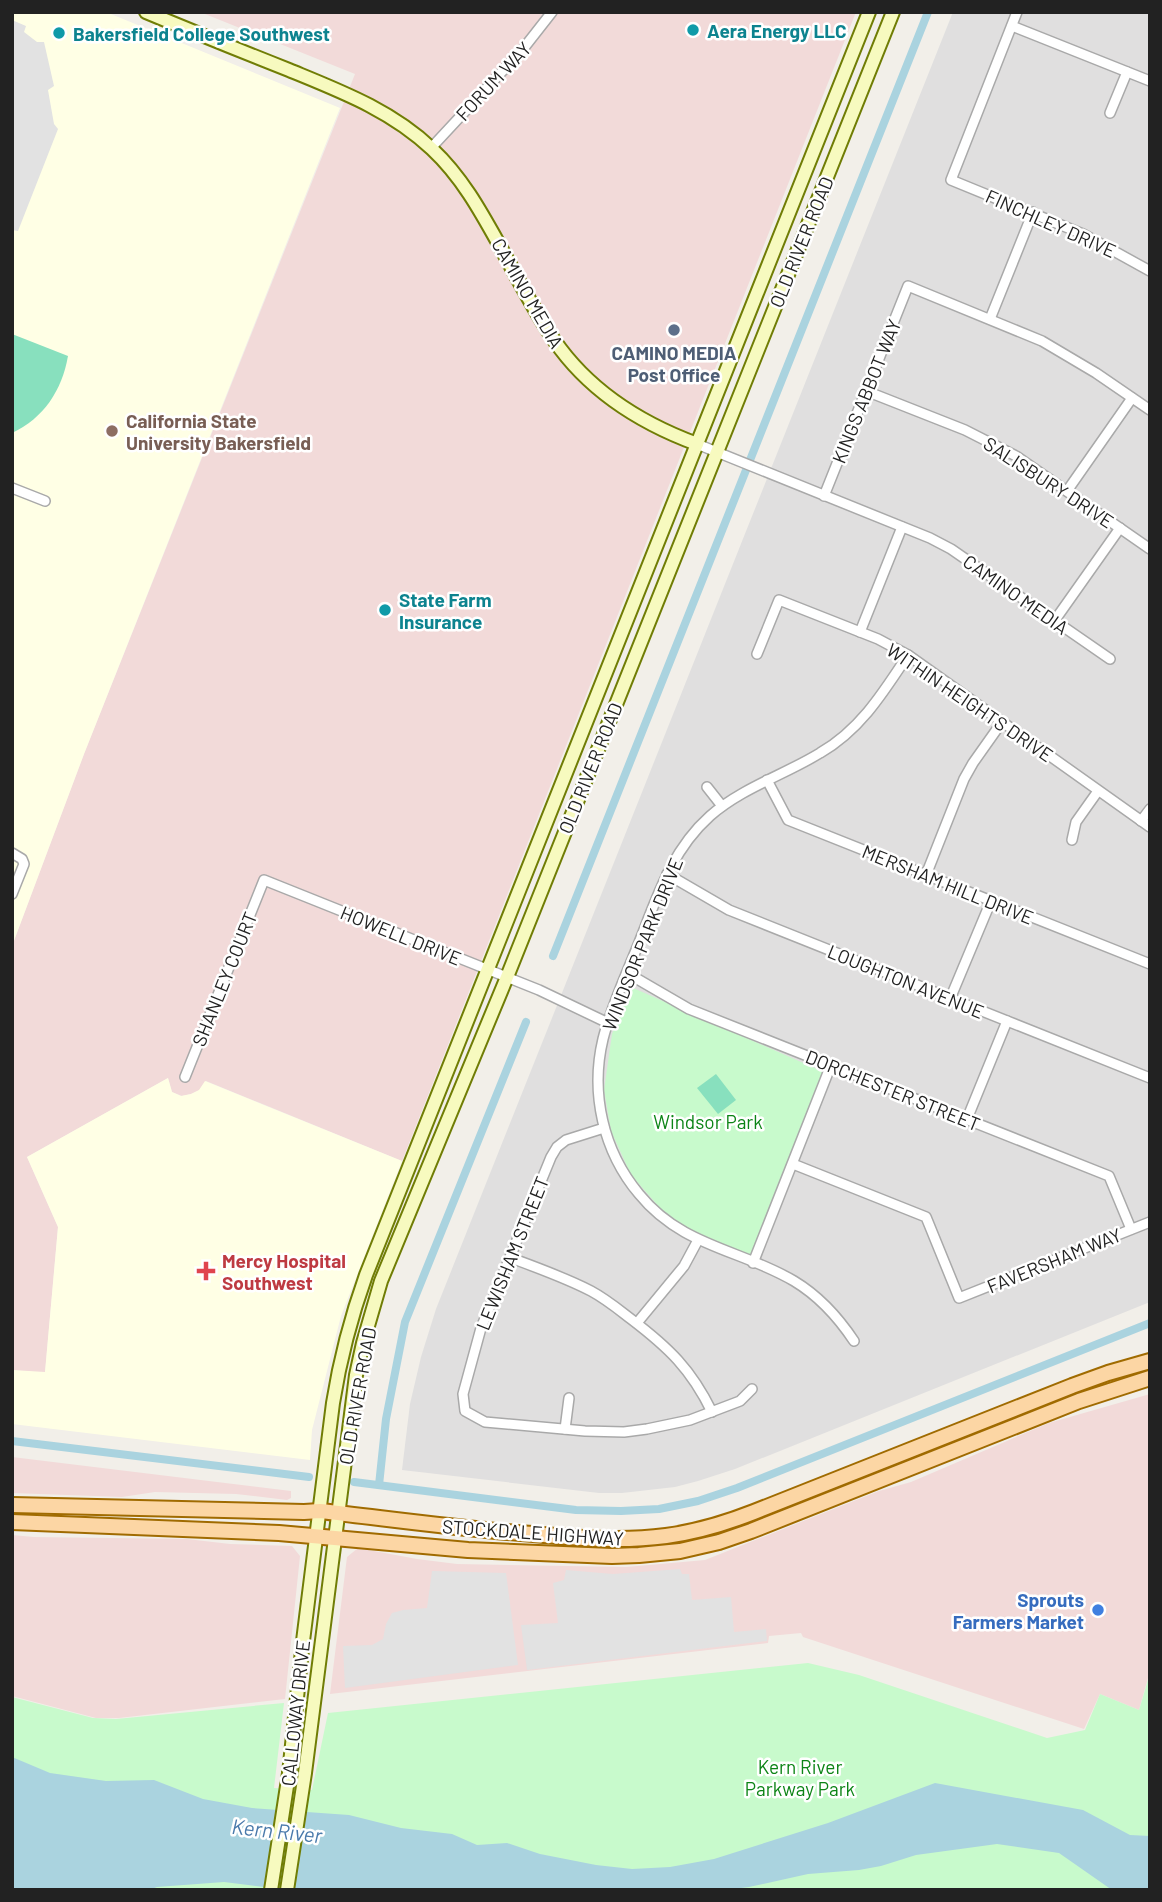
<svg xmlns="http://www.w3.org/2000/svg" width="1162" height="1902" viewBox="0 0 1162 1902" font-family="Barlow,sans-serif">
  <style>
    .residential { fill: #e0dfdf }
    .commercial { fill: #f2dad9 }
    .education { fill: #ffffe5 }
    .park { fill: #c8facc }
    .pitch { fill: #88e0be }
    .parking { fill: #e2e2e2 }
    .water { fill: #aad3df }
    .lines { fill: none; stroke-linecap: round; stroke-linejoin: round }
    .canal { stroke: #aad3df; stroke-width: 8 }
    .street-casing { stroke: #a9a9a9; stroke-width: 12 }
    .secondary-casing { stroke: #707d05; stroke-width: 16 }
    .primary-casing { stroke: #a06b00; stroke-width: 18 }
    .street { stroke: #fff; stroke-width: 9 }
    .secondary { stroke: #f7fabf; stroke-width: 12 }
    .primary { stroke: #fcd6a4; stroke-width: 14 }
    .culture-dot { fill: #0f9aa8; stroke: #fff; stroke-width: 2.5 }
    .service-dot { fill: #5c6f8a; stroke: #fff; stroke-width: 2.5 }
    .education-dot { fill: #8d6e63; stroke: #fff; stroke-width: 2.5 }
    .health-dot { fill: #e0444e; stroke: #fff; stroke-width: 2.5 }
    .shop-dot { fill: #3f7fe0; stroke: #fff; stroke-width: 2.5 }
    .labels { text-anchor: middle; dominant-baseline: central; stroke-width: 5; stroke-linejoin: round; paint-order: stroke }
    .culture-label { font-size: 19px; font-weight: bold; fill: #0d838f; stroke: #fff; text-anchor: start }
    .street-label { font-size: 19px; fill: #222; stroke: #fff }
    .service-label { font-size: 19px; font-weight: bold; fill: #4e5e75; stroke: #fff }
    .education-label { font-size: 19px; font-weight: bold; fill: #785e54; stroke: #fff; text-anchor: start }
    .park-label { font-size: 19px; fill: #0c8416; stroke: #fff }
    .health-label { font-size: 19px; font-weight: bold; fill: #be3a42; stroke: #fff; text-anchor: start }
    .shop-label { font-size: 19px; font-weight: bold; fill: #366cbe; stroke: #fff; text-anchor: end }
    .water-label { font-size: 21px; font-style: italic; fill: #4a7aab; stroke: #fff }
  </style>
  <rect width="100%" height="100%" fill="#f2efe9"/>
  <path class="residential" d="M953 12H1150V1302L735 1469 698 1481 675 1487 622 1493H599L402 1470 410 1404 421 1357 436 1309Z"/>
  <g class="commercial">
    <path d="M200 12H856L402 1161 206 1081 200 1090 191 1094 182 1096 172 1092 168 1078 27 1157 58 1227 45 1373 12 1370V946L84 754 355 74Z"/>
    <path d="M1150 1394V1671L1139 1710 1100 1694 1084 1729 803 1637 801 1633 769 1636 768 1643 330 1694 347 1557 358 1548 417 1559 457 1564 626 1567 705 1560 879 1491 911 1482 1049 1423Z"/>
    <path d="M12 1457 291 1491V1498L287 1500 236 1494 155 1492 122 1497 12 1493Z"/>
    <path d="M12 1535 34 1537 187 1539 230 1544 292 1546 300 1556 285 1699 119 1718H96L12 1696Z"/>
  </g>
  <g class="education">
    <path d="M12 12H106L340 108 84 754 12 946Z"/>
    <path d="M168 1078 172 1092 181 1096 191 1094 199 1090 205 1081 402 1161 341 1316 312 1430 310 1460 12 1424V1370L45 1372 58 1227 27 1157Z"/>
  </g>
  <g class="park">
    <path d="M631 987 826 1073 751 1257 694 1234 660 1208 631 1175 611 1131 604 1090 612 1034Z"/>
    <path d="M808 1663 859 1675 1047 1738 1085 1730 1100 1694 1139 1710 1150 1673V1890H12V1697L93 1718 116 1719 284 1703 274 1788 312 1790 328 1713Z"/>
  </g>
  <g class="pitch">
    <path d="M12 334 68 356C62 390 44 418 12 433Z"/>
    <path d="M716 1074 736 1100 718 1114 697 1088Z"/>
  </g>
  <g class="parking">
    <path d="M12 20 26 26 24 32 37 42H44L54 86 48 90 54 124 58 129 18 231 12 230Z"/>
    <path d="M680 1569 682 1574H689L692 1600 731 1597 734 1632 766 1629 767 1641 527 1670 521 1625 558 1623 553 1583 564 1580 566 1570 613 1574Z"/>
    <path d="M432 1571 506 1573 518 1665 345 1688 343 1646 372 1645 383 1639 386 1624 392 1613 403 1610 427 1608Z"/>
  </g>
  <path class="water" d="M12 1757 50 1773 106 1781 154 1780 203 1799 252 1808 349 1815 401 1828 452 1834 477 1845 507 1843 540 1854 596 1865 632 1869 670 1867 714 1859 828 1823 935 1783 1083 1810 1130 1835 1150 1836V1890H1112L1059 1853 997 1844 916 1855 881 1866 859 1870 808 1874 749 1887 725 1890H287L224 1882 157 1887 149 1890H12Z"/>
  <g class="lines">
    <g class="canal">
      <path d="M553 956 928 12"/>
      <path d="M12 1441 309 1477"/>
      <path d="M354 1482 576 1510 621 1511 659 1509 698 1501 737 1488 1150 1323"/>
      <path d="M379 1485 386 1419 405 1322 526 1022"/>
    </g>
    <g class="street-casing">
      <g id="street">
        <path d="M1017 12 951 180 1083 234 1150 271"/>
        <path d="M1012 26 1150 81"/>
        <path d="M1110 113 1127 72"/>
        <path d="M431 148 523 49 552 12"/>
        <path d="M990 319 1033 212"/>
        <path d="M866 391 965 430 1016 456 1150 549"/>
        <path d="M697 444 930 538 951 549 1110 659"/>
        <path d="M12 488 45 501"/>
        <path d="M1067 491 1132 398"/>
        <path d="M824 496 908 286 1042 341 1096 373 1150 410"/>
        <path d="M1055 620 1120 528"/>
        <path d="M860 632 902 527"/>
        <path d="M757 654 779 600 878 639 908 655 1150 827"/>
        <path d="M767 780 788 820 1150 964"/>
        <path d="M707 787 722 806"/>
        <path d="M1141 821 1150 809"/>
        <path d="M1072 840 1076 822 1098 791"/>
        <path d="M12 853 22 859 24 864 12 894"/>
        <path d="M667 874 729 910 1150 1078"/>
        <path d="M926 875 964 779 973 763 1002 722"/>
        <path d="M627 973 689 1009 1109 1176 1131 1229"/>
        <path d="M950 999 991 901"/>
        <path d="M185 1077 264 880 539 990 608 1023"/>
        <path d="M967 1119 1007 1021"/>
        <path d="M604 1128 566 1140 557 1147 551 1157 481 1328 463 1394 465 1411 485 1422 585 1431 624 1432 647 1429 690 1420 740 1401 752 1389"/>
        <path d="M793 1164 926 1217 959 1298 1150 1222"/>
        <path d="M511 1258C538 1268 566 1278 591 1291 606 1299 618 1309 631 1319 669 1348 691 1369 712 1412"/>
        <path d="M753 1263 831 1065"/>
        <path d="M637 1323 684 1266 698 1240"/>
        <path d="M854 1341C838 1317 819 1296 794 1281 740 1249 682 1247 639 1194 603 1151 590 1093 603 1039 612 1003 629 969 642 935 659 891 674 848 710 816 742 788 784 775 820 753 860 730 883 693 908 655"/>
        <path d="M565 1429 569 1398"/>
      </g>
    </g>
    <g class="secondary-casing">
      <g id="secondary">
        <path d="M146 12C194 32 241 51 289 70 340 91 391 110 432 149 462 177 481 212 501 248 518 279 534 311 554 340 589 391 640 423 697 444"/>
        <path d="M271 1890 289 1773 303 1641 333 1403C340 1359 351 1317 366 1275L869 12"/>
        <path d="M287 1890 305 1773 356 1375 363 1343 381 1281 507 977 893 12"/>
      </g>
    </g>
    <g class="primary-casing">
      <g id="primary">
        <path d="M12 1505 304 1512 320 1511C391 1519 461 1529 533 1534 577 1538 621 1542 666 1536 696 1532 726 1523 754 1512L1072 1386 1108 1373 1150 1361"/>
        <path d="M12 1522 279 1533 468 1550 612 1556 639 1555 680 1551 719 1542 751 1531 1079 1401 1150 1378"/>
      </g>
    </g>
    <use href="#street" class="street"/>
    <use href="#secondary" class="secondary"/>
    <use href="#primary" class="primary"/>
  </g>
  <g class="culture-dot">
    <circle cx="693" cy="30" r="7"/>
    <circle cx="59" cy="33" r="7"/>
    <circle cx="385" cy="610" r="7"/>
  </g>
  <circle class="service-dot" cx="674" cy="330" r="7"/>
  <circle class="education-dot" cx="112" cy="431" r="7"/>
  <path class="health-dot" d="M202.5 1260.5h7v7h7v7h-7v7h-7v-7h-7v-7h7z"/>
  <circle class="shop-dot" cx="1098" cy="1610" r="7"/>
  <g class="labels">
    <g class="culture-label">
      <text x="707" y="30">Aera Energy LLC</text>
      <text x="73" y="33">Bakersfield College Southwest</text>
      <text x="399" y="599">State Farm<tspan x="399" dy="22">Insurance</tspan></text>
    </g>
    <g class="street-label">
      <text transform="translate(493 81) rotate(-47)">FORUM WAY</text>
      <text transform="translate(1051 223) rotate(24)">FINCHLEY DRIVE</text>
      <text transform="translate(801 242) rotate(-68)">OLD RIVER ROAD</text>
      <text transform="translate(528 293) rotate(60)">CAMINO MEDIA</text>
      <text transform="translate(866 391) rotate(-68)">KINGS ABBOT WAY</text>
      <text transform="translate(1049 482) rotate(33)">SALISBURY DRIVE</text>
      <text transform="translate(1016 594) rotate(35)">CAMINO MEDIA</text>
      <text transform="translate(970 702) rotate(34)">WITHIN HEIGHTS DRIVE</text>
      <text transform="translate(590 768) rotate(-68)">OLD RIVER ROAD</text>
      <text transform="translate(948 884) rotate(22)">MERSHAM HILL DRIVE</text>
      <text transform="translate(401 935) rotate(22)">HOWELL DRIVE</text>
      <text transform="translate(642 944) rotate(-68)">WINDSOR PARK DRIVE</text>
      <text transform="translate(224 979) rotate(-68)">SHANLEY COURT</text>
      <text transform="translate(906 981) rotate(22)">LOUGHTON AVENUE</text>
      <text transform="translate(893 1090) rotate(22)">DORCHESTER STREET</text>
      <text transform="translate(512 1253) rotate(-68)">LEWISHAM STREET</text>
      <text transform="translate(1054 1260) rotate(-22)">FAVERSHAM WAY</text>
      <text transform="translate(357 1396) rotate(-80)">OLD RIVER ROAD</text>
      <text transform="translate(533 1532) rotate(4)">STOCKDALE HIGHWAY</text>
      <text transform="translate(295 1713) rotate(-84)">CALLOWAY DRIVE</text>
    </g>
    <g class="service-label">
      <text x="674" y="352">CAMINO MEDIA<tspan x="674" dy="22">Post Office</tspan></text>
    </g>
    <g class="education-label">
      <text x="126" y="420">California State<tspan x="126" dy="22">University Bakersfield</tspan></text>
    </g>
    <g class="park-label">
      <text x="708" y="1121">Windsor Park</text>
      <text x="800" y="1766">Kern River<tspan x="800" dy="22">Parkway Park</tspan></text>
    </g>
    <g class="health-label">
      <text x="222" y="1260">Mercy Hospital<tspan x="222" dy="22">Southwest</tspan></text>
    </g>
    <g class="shop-label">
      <text x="1084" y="1599">Sprouts<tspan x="1084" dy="22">Farmers Market</tspan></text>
    </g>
    <g class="water-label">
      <text transform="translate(277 1830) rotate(6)">Kern River</text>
    </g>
  </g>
  <rect width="1162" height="1902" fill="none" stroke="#222222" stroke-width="28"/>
</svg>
